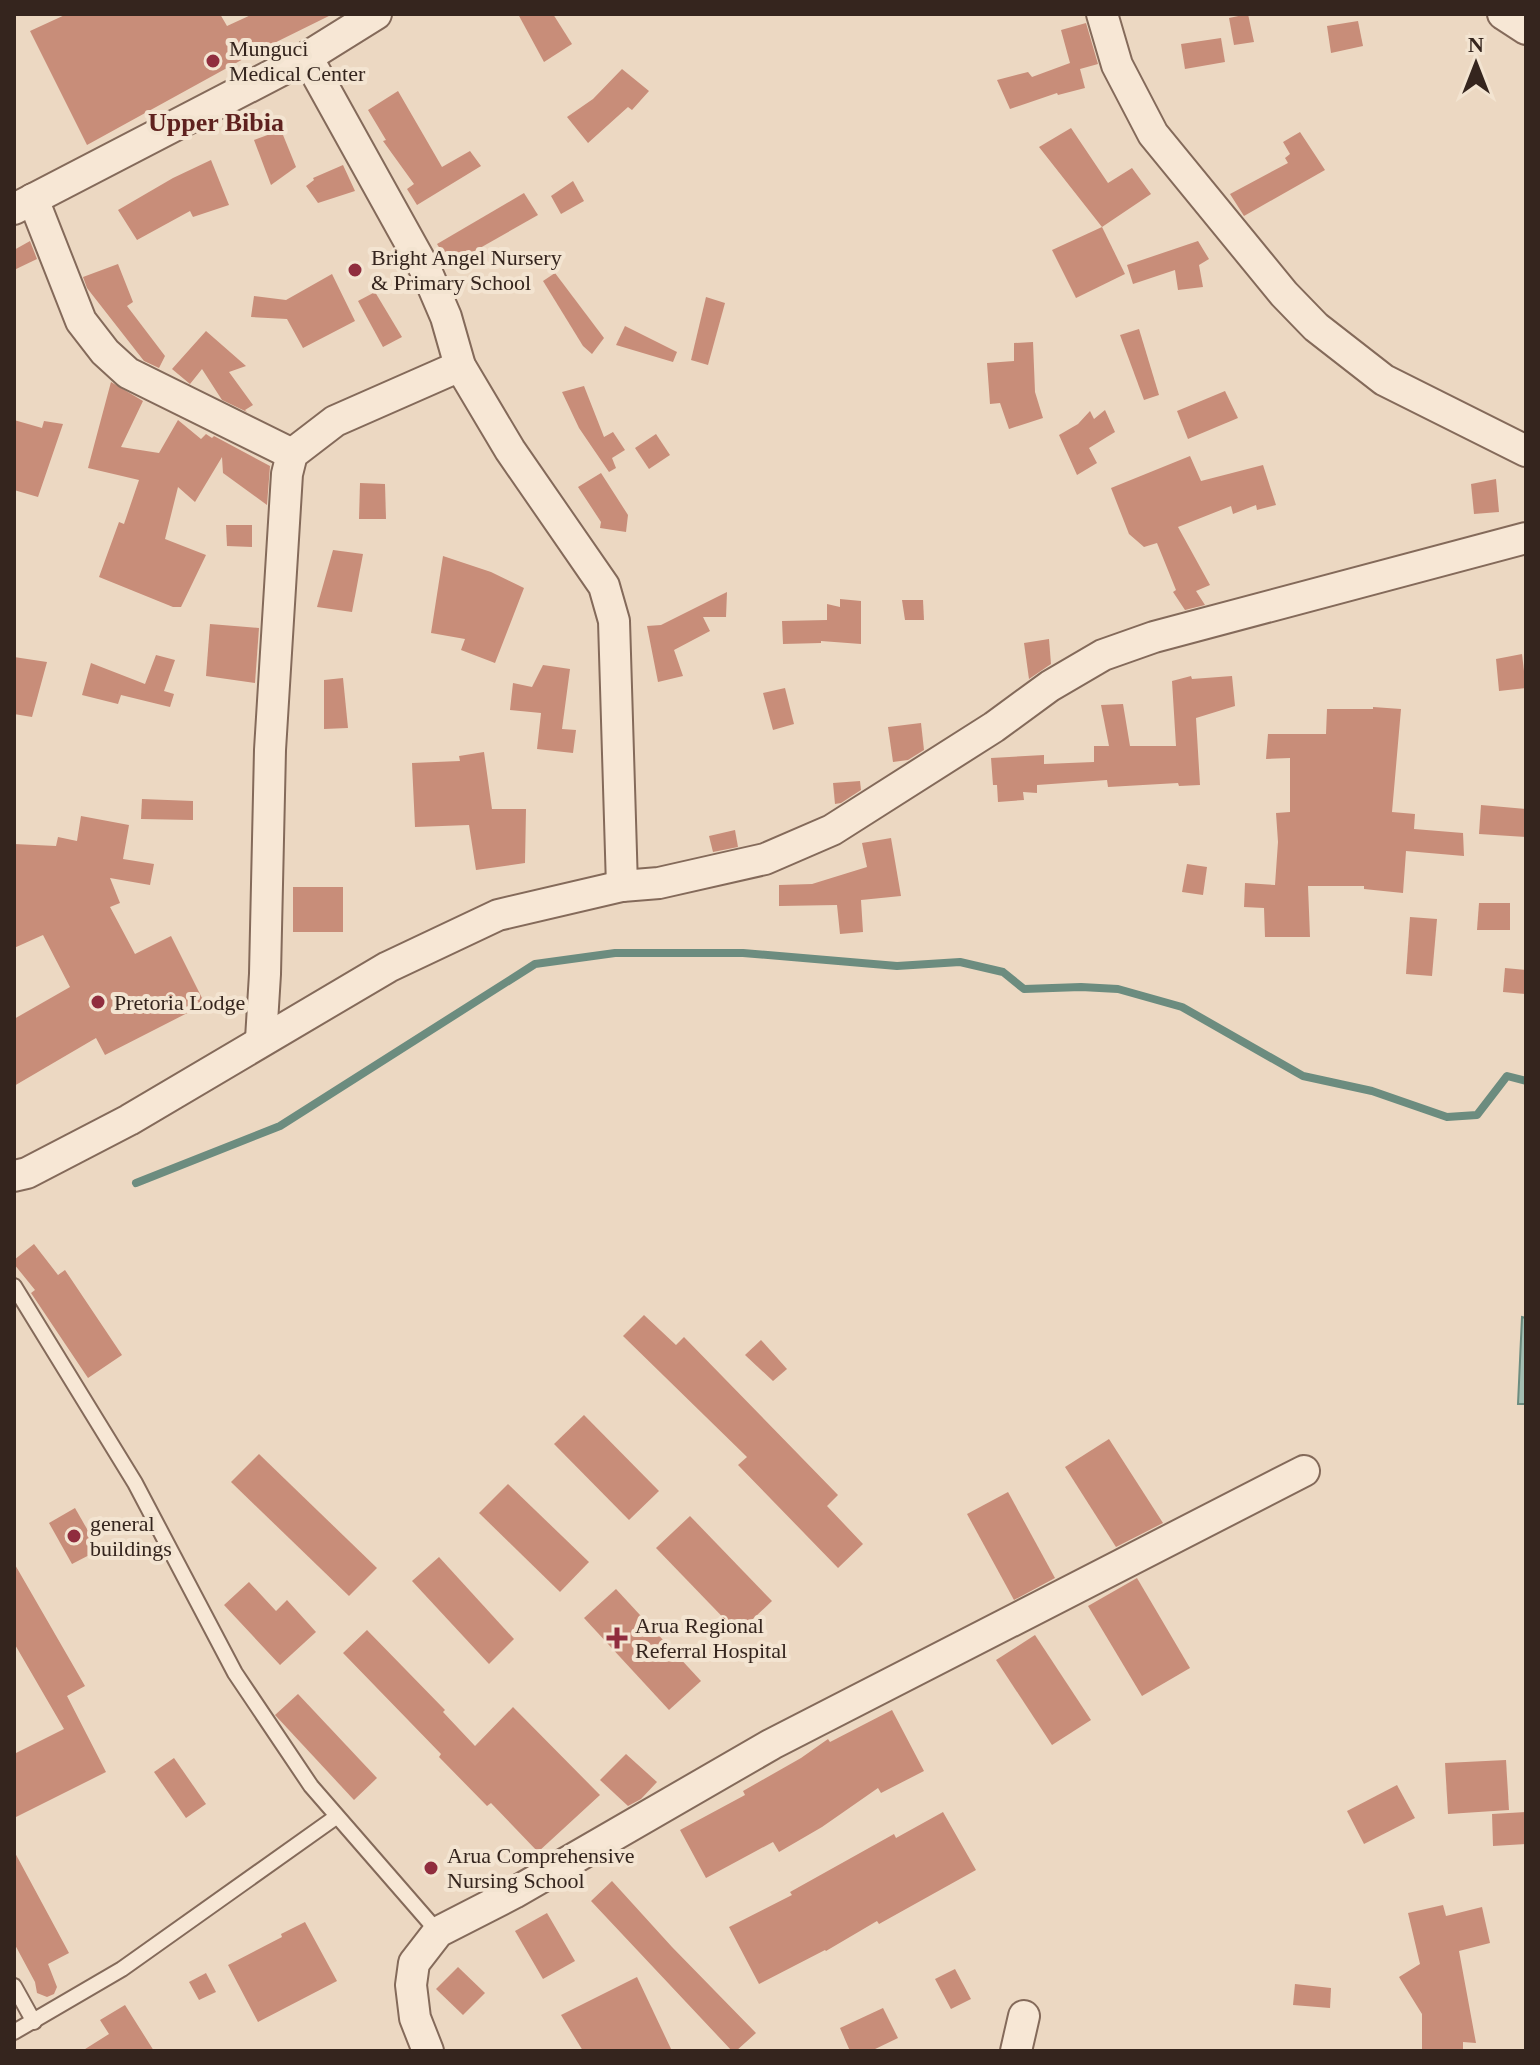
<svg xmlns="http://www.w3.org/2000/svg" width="1540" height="2065" viewBox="0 0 1540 2065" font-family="'Times New Roman',serif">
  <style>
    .water { fill: #a4beb2; stroke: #6c8c7f; stroke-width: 2 }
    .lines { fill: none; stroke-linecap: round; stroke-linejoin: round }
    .stream { stroke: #6c8c7f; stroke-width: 8 }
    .building { fill: #c88d79 }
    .service-casing { stroke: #846a5a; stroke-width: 18 }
    .minor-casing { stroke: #846a5a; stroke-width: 34 }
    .service { stroke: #f7e7d5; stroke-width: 14 }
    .minor { stroke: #f7e7d5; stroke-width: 30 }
    .poi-dot { fill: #902d3e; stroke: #f3e4d1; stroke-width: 3 }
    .labels { text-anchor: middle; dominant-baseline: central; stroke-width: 8; stroke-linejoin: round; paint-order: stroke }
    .poi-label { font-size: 22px; fill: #35251e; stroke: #f3e4d1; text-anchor: start }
    .quarter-label { font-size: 26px; font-weight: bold; fill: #5f221f; stroke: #f3e4d1 }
  </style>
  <rect width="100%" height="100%" fill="#ecd8c2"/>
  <path class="water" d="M1522 1317 1526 1318V1404H1518Z"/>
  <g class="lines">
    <path class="stream" d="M136 1183 280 1126 535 964 615 953H743L897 966 960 962 1003 972 1024 989 1081 987 1118 989 1182 1007 1303 1076 1372 1091 1447 1117 1477 1115 1507 1076 1526 1081"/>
  </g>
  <g class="building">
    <path d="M67 14H220L227 26 253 14H333L256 52 87 145 30 31Z"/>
    <path d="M518 14H553L572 44 544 62Z"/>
    <path d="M1248 14 1254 42 1234 45 1229 18Z"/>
    <path d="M1358 21 1363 46 1331 53 1327 26Z"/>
    <path d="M1086 23 1098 64 1080 69 1085 88 1058 95 1057 93 1010 109 997 80 1028 72 1032 77 1070 63 1061 30Z"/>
    <path d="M1221 38 1225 62 1185 69 1181 44Z"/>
    <path d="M622 69 649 91 632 110 628 107 588 143 567 117 593 99Z"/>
    <path d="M398 91 442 167 470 151 481 166 417 205 407 189 414 184 383 141 386 140 368 110Z"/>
    <path d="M1071 128 1108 183 1132 168 1151 194 1102 227 1039 147Z"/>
    <path d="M281 130 296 167 271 185 254 140Z"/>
    <path d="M1300 132 1325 170 1244 216 1230 194 1288 163 1285 158 1290 154 1283 142Z"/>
    <path d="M211 160 229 205 193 217 190 211 137 240 118 210 173 178Z"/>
    <path d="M343 165 355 191 318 203 306 186 314 180 313 178Z"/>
    <path d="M573 181 584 201 561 214 551 196Z"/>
    <path d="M524 193 538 215 450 265 437 244Z"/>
    <path d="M1102 227 1125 274 1076 298 1052 250Z"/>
    <path d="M30 241 37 259 14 270V250Z"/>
    <path d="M1198 241 1209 259 1199 265 1203 287 1178 290 1175 270 1133 284 1127 265Z"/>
    <path d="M118 264 133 302 127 306 165 356 159 368 144 361 87 288 83 277Z"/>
    <path d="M555 273 604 338 592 354 583 346 543 281Z"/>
    <path d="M332 274 355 321 303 348 287 319 251 317 254 296 286 300Z"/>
    <path d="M375 292 402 337 383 347 358 301Z"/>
    <path d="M706 297 725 303 708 365 691 360Z"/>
    <path d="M625 326 677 352 673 362 616 345Z"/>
    <path d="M1139 329 1159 395 1144 400 1120 335Z"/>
    <path d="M206 331 246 366 229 372 253 405 245 410 247 412 222 400 202 369 190 384 172 369Z"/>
    <path d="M1033 342 1035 392 1043 418 1009 429 1000 403 990 404 987 363 1014 361V343Z"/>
    <path d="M111 382 143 401 121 447 159 453 178 420 201 439 206 434 212 438 214 436 270 466 267 505 223 473 222 457 195 502 178 487 165 539 206 555 181 607H173L99 577 119 522 124 524 139 480 88 468Z"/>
    <path d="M584 386 604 437 613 432 625 450 612 458 616 468 609 472 579 428 562 392Z"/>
    <path d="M1225 391 1238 418 1188 439 1177 411Z"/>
    <path d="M1105 410 1115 432 1089 448 1097 463 1077 475 1059 435 1078 424 1090 411 1094 419Z"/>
    <path d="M14 420 42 428 44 421 63 424 38 497 14 490Z"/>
    <path d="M656 434 670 455 649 469 635 448Z"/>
    <path d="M1190 456 1201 481 1263 465 1276 505 1257 510 1256 505 1233 514 1231 506 1178 527 1210 585 1196 591 1205 605 1185 610 1173 592 1176 590 1157 543 1144 547 1129 534 1111 488Z"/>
    <path d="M601 473 628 515 626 532 600 528 601 522 578 487Z"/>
    <path d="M1496 479 1499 512 1474 514 1471 484Z"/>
    <path d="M360 483 385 484 386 519H359Z"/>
    <path d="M226 525H252V547L227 546Z"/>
    <path d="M333 550 363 554 352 612 317 607Z"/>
    <path d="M443 556 491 572 524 588 495 663 461 650 465 639 431 633Z"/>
    <path d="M727 592 726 617H703L710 631 674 650 683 676 658 682 647 626 661 625Z"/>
    <path d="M840 599 861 601V644L821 641V643L783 644 782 621 827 620V604L840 607Z"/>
    <path d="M902 600H923L924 620H905Z"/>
    <path d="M210 624 259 628 255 683 206 676Z"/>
    <path d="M1049 639 1051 664 1029 679 1024 643Z"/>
    <path d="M1522 654 1526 688 1499 691 1496 659Z"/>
    <path d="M156 655 175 660 164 691 174 694 170 707 121 695 118 704 82 695 91 663 145 684Z"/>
    <path d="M14 657 47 662 32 717 14 714Z"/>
    <path d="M543 665 570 669 562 729 576 730 573 753 537 749 541 713 510 710 513 683 532 687Z"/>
    <path d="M1191 676 1192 679 1232 676 1235 706 1196 718 1200 785 1179 786 1178 783 1108 787 1107 780 1037 785V793L1023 792 1024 800 998 802 997 785H993L991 758 1044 755V764L1094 762V746H1109L1101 705 1123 704 1130 746H1176L1172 681Z"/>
    <path d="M343 678 348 728 324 729V680Z"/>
    <path d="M785 688 794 724 773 730 763 693Z"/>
    <path d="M1373 707 1401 709 1392 812 1415 814 1414 829 1463 833 1464 856 1406 851 1403 893 1364 889V886H1308L1310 937H1265L1264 908 1244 907 1245 883 1275 885 1278 842 1276 813 1290 812V758L1266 759 1268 734H1326L1327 709H1373Z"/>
    <path d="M921 723 924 750 908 760 893 762 888 727Z"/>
    <path d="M484 752 492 809H526L525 863 476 870 469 825 415 827 412 763 460 761 459 756Z"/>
    <path d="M860 781 861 790 841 803 835 804 833 783Z"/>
    <path d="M142 799 193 801V820L141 819Z"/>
    <path d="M1481 805 1526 809V837L1479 834Z"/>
    <path d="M81 816 129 825 123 859 154 864 150 885 110 878 120 903 110 907 135 954 171 936 205 1004 105 1055 96 1038 14 1086V1019L70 987 43 935 14 948V844L56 846 58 837 77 841Z"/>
    <path d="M735 830 738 847 713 852 709 836Z"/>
    <path d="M891 838 901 896 861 900 863 932 840 934 837 905 779 906V885L812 884 867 867 862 843Z"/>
    <path d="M1187 864 1207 867 1203 895 1182 892Z"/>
    <rect x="293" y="887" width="50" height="45"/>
    <path d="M1479 903H1510V930H1477Z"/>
    <path d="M1410 917 1437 919 1432 976 1406 974Z"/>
    <path d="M1505 968 1526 970 1525 994 1503 992Z"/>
    <path d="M34 1244 58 1275 65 1270 122 1355 88 1378 31 1293 35 1290 14 1264V1260Z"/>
    <path d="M644 1315 676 1345 684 1337 838 1495 827 1506 863 1544 838 1568 738 1465 747 1457 623 1336Z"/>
    <path d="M761 1340 787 1369 773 1381 745 1355Z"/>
    <path d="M584 1415 659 1491 629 1520 554 1444Z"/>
    <path d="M1109 1439 1163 1523 1116 1547 1065 1467Z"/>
    <path d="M259 1454 377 1568 349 1596 231 1482Z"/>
    <path d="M508 1484 589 1562 560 1592 479 1513Z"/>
    <path d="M1008 1492 1055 1578 1014 1600 967 1514Z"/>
    <path d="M75 1508 99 1550 72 1564 49 1523Z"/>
    <path d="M690 1516 772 1601 738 1633 656 1548Z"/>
    <path d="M439 1557 514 1639 489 1664 412 1581Z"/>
    <path d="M14 1563 85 1686 67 1696 106 1772 14 1818V1754L64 1729 14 1643Z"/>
    <path d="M1137 1578 1190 1668 1142 1696 1088 1606Z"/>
    <path d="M249 1582 276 1611 287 1600 316 1632 280 1665 224 1605Z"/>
    <path d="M616 1589 701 1681 669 1710 584 1618Z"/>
    <path d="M367 1630 445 1710 443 1712 475 1746 513 1707 600 1795 538 1852 491 1803 487 1806 439 1757 441 1754 343 1653Z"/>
    <path d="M1035 1635 1091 1720 1052 1745 996 1660Z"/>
    <path d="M298 1694 377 1778 354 1800 275 1715Z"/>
    <path d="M892 1710 924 1771 881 1793 878 1788 822 1827 779 1852 773 1842 706 1878 680 1830 745 1795 743 1791 801 1758 828 1739 830 1742Z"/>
    <path d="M626 1754 657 1782 641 1799 628 1806 600 1780Z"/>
    <path d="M174 1758 206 1804 186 1818 154 1772Z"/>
    <path d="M1506 1760 1509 1810 1448 1814 1445 1763Z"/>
    <path d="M1397 1785 1415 1818 1364 1844 1347 1811Z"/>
    <path d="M943 1812 976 1870 879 1924 877 1921 826 1951 825 1950 759 1984 729 1927 792 1895 790 1892 894 1834 896 1838Z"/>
    <path d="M1526 1812V1844L1493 1846 1492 1814Z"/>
    <path d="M14 1851 69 1953 48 1964 57 1987 54 1994 47 1997 37 1993 35 1982 14 1943Z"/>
    <path d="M612 1881 672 1947 756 2033 736 2051H732L591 1901Z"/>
    <path d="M1443 1905 1446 1916 1482 1907 1490 1943 1459 1951 1476 2043 1463 2042V2049L1422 2050V2014L1399 1977 1420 1964 1408 1913Z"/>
    <path d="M547 1913 575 1961 543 1979 515 1931Z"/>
    <path d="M305 1922 337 1981 258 2022 228 1965 282 1937 281 1934Z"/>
    <path d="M458 1967 485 1993 463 2015 436 1989Z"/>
    <path d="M955 1969 971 1999 951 2009 935 1979Z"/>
    <path d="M206 1973 216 1992 199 2000 189 1982Z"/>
    <path d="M637 1977 672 2051H583L561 2015Z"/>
    <path d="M1295 1984 1331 1988 1330 2008 1293 2005Z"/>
    <path d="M125 2005 154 2051H82L109 2034 100 2020Z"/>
    <path d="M883 2008 898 2038 871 2051H850L840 2028Z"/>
  </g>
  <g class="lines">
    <g class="service-casing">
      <g id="service">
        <path d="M14 1286 135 1483 235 1673 311 1786 438 1932"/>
        <path d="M14 1986 34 2022"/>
        <path d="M14 2032 122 1969 336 1817"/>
      </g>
    </g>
    <g class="minor-casing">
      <g id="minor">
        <path d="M1102 14 1117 65 1153 134 1284 294 1316 327 1384 380 1526 451"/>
        <path d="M1503 14 1526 29"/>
        <path d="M307 57 428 275 446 317 460 366 510 450 604 586 614 621 622 886"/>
        <path d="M33 199 81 321 105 352 128 373 292 454"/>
        <path d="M14 209 307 57 376 14"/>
        <path d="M261 1039 265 974 270 750 287 474 292 454 335 421 460 366"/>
        <path d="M14 1176 27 1173 129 1120 388 967 498 915 622 886 659 883 765 859 832 830 994 727 1050 686 1103 655 1154 637 1526 538"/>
        <path d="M428 2051 415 2018 411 1985 414 1963 438 1932 514 1893 772 1744 1304 1471"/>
        <path d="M1016 2051 1024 2016"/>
      </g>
    </g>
    <use href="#service" class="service"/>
    <use href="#minor" class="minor"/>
  </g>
  <g class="poi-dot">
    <circle cx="213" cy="61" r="8"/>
    <circle cx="355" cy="270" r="8"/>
    <circle cx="98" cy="1002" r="8"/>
    <circle cx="74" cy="1536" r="8"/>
    <path d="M613 1626h8v8h8v8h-8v8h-8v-8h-8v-8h8z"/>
    <circle cx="431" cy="1868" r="8"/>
  </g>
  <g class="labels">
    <g class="poi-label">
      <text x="229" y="48">Munguci<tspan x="229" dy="25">Medical Center</tspan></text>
      <text x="371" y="257">Bright Angel Nursery<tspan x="371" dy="25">&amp; Primary School</tspan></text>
      <text x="114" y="1002">Pretoria Lodge</text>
      <text x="90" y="1523">general<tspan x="90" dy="25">buildings</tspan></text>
      <text x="635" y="1625">Arua Regional<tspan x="635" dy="25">Referral Hospital</tspan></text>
      <text x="447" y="1855">Arua Comprehensive<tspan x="447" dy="25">Nursing School</tspan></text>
    </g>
    <g class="quarter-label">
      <text x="216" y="122">Upper Bibia</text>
    </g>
  </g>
  <rect width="1540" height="2065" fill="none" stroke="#35251e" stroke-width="32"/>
  <g transform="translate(1476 64)" stroke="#f3e4d1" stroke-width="6" paint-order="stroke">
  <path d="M0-6L14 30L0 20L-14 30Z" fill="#35251e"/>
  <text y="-12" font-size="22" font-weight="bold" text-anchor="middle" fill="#35251e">N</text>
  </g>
</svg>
